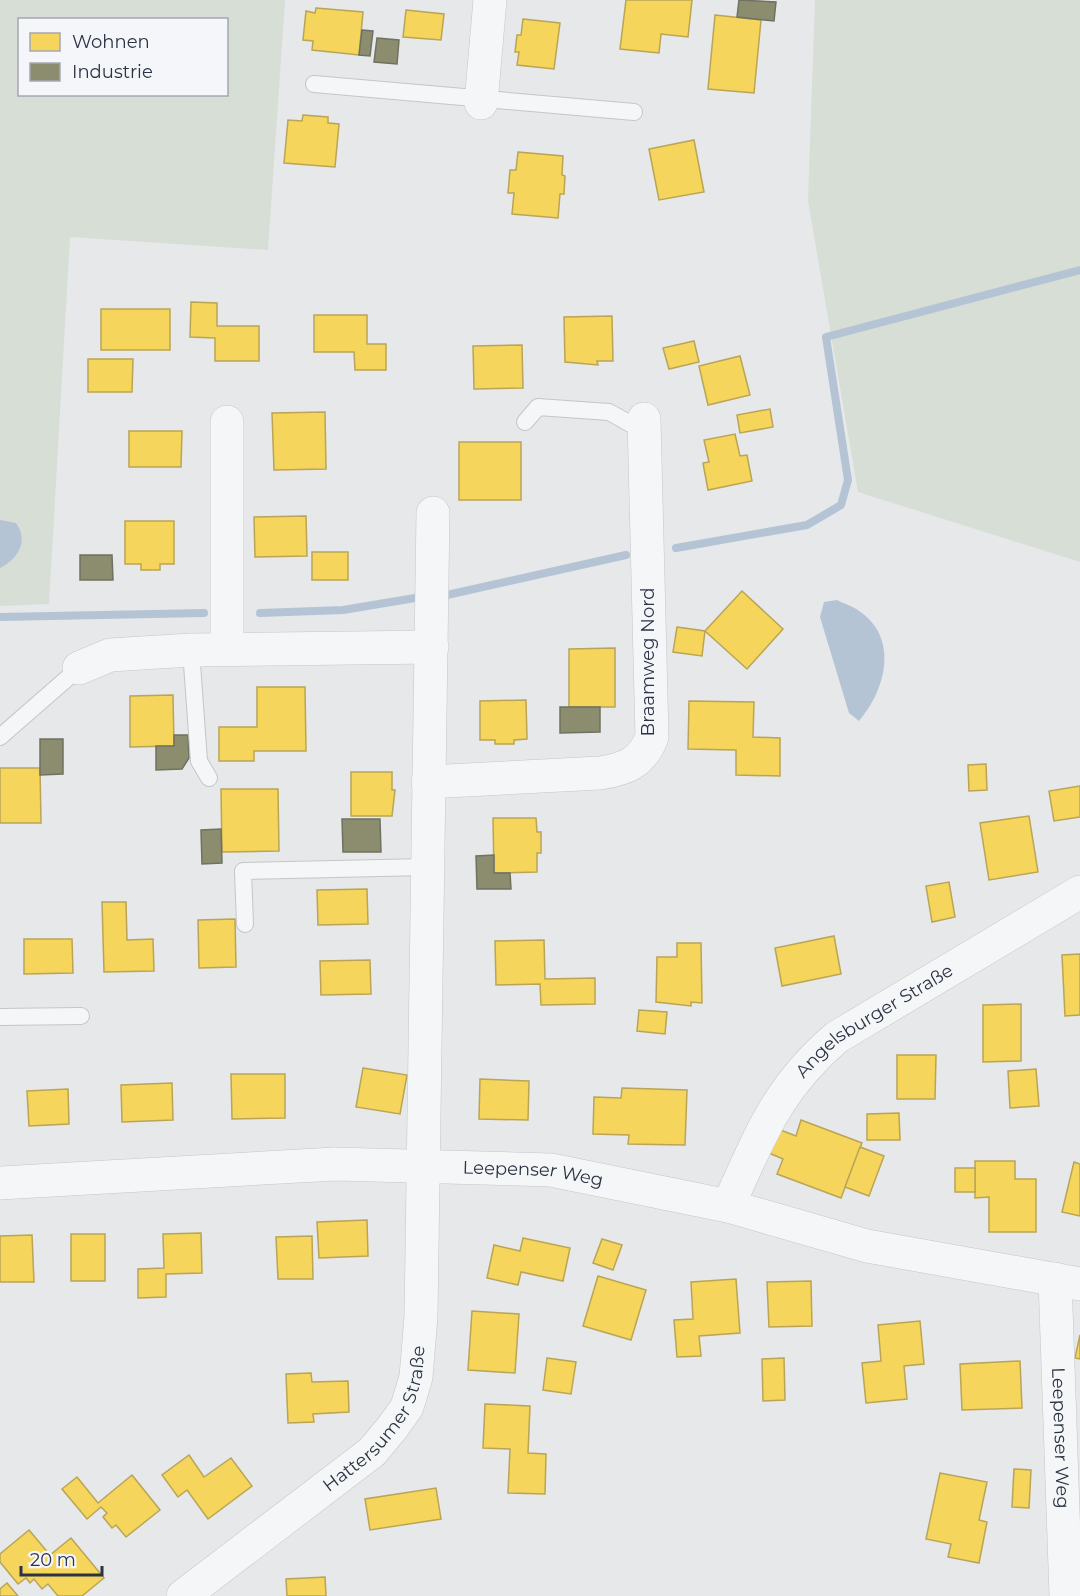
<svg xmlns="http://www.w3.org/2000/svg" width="1080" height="1596" viewBox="0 0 1080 1596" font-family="Montserrat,sans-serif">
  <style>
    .green { fill: #d6ded6; fill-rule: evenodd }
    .water { fill: #b4c4d5 }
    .homes { fill: #f6d55c; stroke: #b9a555; stroke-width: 1.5 }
    .industry { fill: #8c8c6e; stroke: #6f7262; stroke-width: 1.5 }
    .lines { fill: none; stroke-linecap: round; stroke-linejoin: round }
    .stream { stroke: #b4c4d5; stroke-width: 8 }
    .lane-casing { stroke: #c4c6c8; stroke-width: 18 }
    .street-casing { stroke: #c4c6c8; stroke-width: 34 }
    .lane { stroke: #f5f6f7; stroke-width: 16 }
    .street { stroke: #f5f6f7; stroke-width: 33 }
    .labels { text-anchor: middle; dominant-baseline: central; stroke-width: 6; stroke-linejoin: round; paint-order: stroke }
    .street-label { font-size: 18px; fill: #2b3445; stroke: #f4f6f9 }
  </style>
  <rect width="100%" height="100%" fill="#e6e8ea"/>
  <g class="green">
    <path d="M0 0H285L268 250 70 237 49 604 0 606ZM20 20H226V94H20Z"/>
    <path d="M815 0H1080V562L858 492 808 201Z"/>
  </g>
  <g class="water">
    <path d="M0 520 16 523C29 541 18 559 0 568Z"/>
    <path d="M837 600C845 604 855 607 862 613 899 641 885 691 859 721L849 713 820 617 824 602Z"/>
  </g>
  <g class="homes">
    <path d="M626 0H692L688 37 661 34 659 53 620 49Z"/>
    <path d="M316 8 363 12 359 55 312 50 313 41 303 40 306 11 315 13Z"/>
    <path d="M406 10 444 14 441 40 403 37Z"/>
    <path d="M715 15 761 20 754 93 708 89Z"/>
    <path d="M523 19 560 23 554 69 517 65 519 52H515L517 35H521Z"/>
    <path d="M303 115 328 117V123L339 124 335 167 284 163 288 120 302 121Z"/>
    <path d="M694 140 704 192 659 200 649 149Z"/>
    <path d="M518 152 563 156 562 175 565 176 564 194H560L558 218 512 214 514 193H508L510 170H516Z"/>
    <path d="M191 302 217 303V326H259V361H215V338L190 337Z"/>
    <rect x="101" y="309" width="69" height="41"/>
    <path d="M314 315H367V344H386V370H355L354 352H314Z"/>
    <path d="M612 316 613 361H597L598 365 565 362 564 317Z"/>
    <path d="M694 341 699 362 669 369 663 348Z"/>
    <path d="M522 345 523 388 474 389 473 346Z"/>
    <path d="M740 356 750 395 708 405 699 366Z"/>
    <path d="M88 359H133L132 392H88Z"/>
    <path d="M770 409 773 427 740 433 737 415Z"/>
    <path d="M325 412 326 469 274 470 272 413Z"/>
    <path d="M129 431H182L181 467H129Z"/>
    <path d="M735 434 740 456 747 455 752 481 708 490 703 463 709 462 704 440Z"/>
    <rect x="459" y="442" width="62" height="58"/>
    <path d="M306 516 307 556 255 557 254 517Z"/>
    <path d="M125 521H174V564H160V570H141V564H125Z"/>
    <rect x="312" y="552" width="36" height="28"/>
    <path d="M742 591 783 629 747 669 705 631Z"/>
    <path d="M677 627 705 631 702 656 673 652Z"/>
    <path d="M615 648V707H569V649Z"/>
    <path d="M257 687H305L306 751H254V761H219V727H257Z"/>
    <path d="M173 695 174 746 130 747V696Z"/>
    <path d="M526 700 527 739 514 740V744H495V740H480V701Z"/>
    <path d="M689 701 754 702 753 737 780 738V776L736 775V750L688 749Z"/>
    <path d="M986 764 987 790 969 791 968 765Z"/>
    <path d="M0 768H40L41 823H0Z"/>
    <path d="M351 772H392V790H395L392 816H351Z"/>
    <path d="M1080 786V817L1054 821 1049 791Z"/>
    <path d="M221 789H278L279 851 222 852Z"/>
    <path d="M1029 816 1038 872 989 880 980 823Z"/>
    <path d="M493 818H536L537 832H541V853H537V872L494 873Z"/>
    <path d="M949 882 955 917 932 922 926 886Z"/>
    <path d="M367 889 368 924 318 925 317 890Z"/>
    <path d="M102 902H126L127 940 153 939 154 971 104 972Z"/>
    <path d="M235 919 236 967 199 968 198 920Z"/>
    <path d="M834 936 841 974 782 986 775 948Z"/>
    <path d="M24 939H72L73 973 24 974Z"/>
    <path d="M544 940 545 979 595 978V1004L541 1005 540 984 496 985 495 941Z"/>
    <path d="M677 943H701L702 1003 691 1002V1006L656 1002 657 957H677Z"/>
    <path d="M1080 954V1015L1065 1016 1062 955Z"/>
    <path d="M370 960 371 994 321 995 320 961Z"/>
    <path d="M1021 1004V1061L983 1062V1005Z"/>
    <path d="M639 1010 667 1012 665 1034 637 1031Z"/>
    <path d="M897 1055H936L935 1099H897Z"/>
    <path d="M363 1068 407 1075 400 1114 356 1107Z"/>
    <path d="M1036 1069 1039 1106 1010 1108 1008 1071Z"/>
    <path d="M231 1074H285V1118L232 1119Z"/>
    <path d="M480 1079 529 1081 528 1120 479 1119Z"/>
    <path d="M172 1083 173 1120 122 1122 121 1085Z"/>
    <path d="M622 1088 687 1090 685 1145 628 1144 629 1135 593 1134 594 1097 621 1098Z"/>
    <path d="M68 1089 69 1124 29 1126 27 1091Z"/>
    <path d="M899 1113 900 1140H867V1114Z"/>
    <path d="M801 1120 862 1143 841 1198 777 1174 783 1159 769 1153 778 1129 796 1136Z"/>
    <path d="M860 1147 884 1156 869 1196 845 1187Z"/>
    <path d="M975 1161H1015V1179H1036V1232H989V1197L975 1198Z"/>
    <path d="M1074 1162 1080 1164V1216L1062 1212Z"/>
    <rect x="955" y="1168" width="20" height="24"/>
    <path d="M367 1220 368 1256 319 1258 317 1222Z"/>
    <path d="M201 1233 202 1273 166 1274V1297L138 1298V1269L164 1268 163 1234Z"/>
    <rect x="71" y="1234" width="34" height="47"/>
    <path d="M32 1235 34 1282H0V1236Z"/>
    <path d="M312 1236 313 1279H278L276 1237Z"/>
    <path d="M523 1238 570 1248 563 1281 521 1272 518 1285 487 1278 494 1245 520 1251Z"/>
    <path d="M602 1239 622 1245 613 1270 593 1263Z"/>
    <path d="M598 1276 646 1290 631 1340 583 1326Z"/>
    <path d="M736 1279 740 1333 699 1336 701 1356 677 1357 674 1320 693 1319 691 1282Z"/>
    <path d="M811 1281 812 1326 769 1327 767 1282Z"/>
    <path d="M472 1311 519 1314 515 1373 468 1370Z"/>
    <path d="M920 1321 924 1364 904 1366 907 1399 866 1403 862 1363 881 1361 878 1325Z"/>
    <path d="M1080 1335V1359L1075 1358Z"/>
    <path d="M547 1358 576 1362 571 1394 543 1390Z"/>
    <path d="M784 1358 785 1400 763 1401 762 1359Z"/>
    <path d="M1020 1361 1022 1408 962 1410 960 1364Z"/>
    <path d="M311 1373 312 1382 348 1381 349 1412 313 1414 314 1422 288 1423 286 1374Z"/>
    <path d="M485 1404 530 1406 528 1453 546 1454 545 1494 508 1493 510 1449 483 1448Z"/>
    <path d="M189 1455 204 1477 231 1458 252 1486 208 1519 187 1490 178 1497 162 1475Z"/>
    <path d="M1014 1469 1031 1470 1029 1508 1012 1507Z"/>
    <path d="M940 1473 987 1482 979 1520 987 1522 979 1563 948 1557 951 1544 926 1539Z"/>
    <path d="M132 1475 160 1510 126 1537 116 1525 112 1528 103 1517 107 1513 101 1507 87 1519 62 1489 77 1477 98 1503Z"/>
    <path d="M436 1488 441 1519 370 1530 365 1499Z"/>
    <path d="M29 1530 50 1555 71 1538 104 1578 82 1596H58L48 1584 42 1589 34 1579 30 1583 26 1578 18 1584 0 1562V1554Z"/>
    <path d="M325 1577 326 1596H287L286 1579Z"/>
    <path d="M7 1583 18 1596H0V1589Z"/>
  </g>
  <g class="industry">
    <path d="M739 0 776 2 774 21 737 17Z"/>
    <path d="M362 30 373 31 370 56 359 55Z"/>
    <path d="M377 38 399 40 397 64 374 62Z"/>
    <path d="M80 555H112L113 580H80Z"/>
    <path d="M560 707H600V732L560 733Z"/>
    <path d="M174 735H188L189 758 182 769 156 770V746H174Z"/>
    <path d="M40 739H63V774L40 775Z"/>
    <path d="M342 819H380L381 852H343Z"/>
    <path d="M221 829 222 863 202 864 201 830Z"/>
    <path d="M494 855V873H510L511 889H477L476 856Z"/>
  </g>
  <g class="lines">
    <g class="stream">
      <path d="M676 548 807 525 841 505 848 480 826 337 1080 270"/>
      <path d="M447 595 626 555"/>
      <path d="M260 613 343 610 421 597"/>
      <path d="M0 617 204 613"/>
    </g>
    <g class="lane-casing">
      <g id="lane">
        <path d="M314 84 634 112"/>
        <path d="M525 422 538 407 609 412 645 432"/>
        <path d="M191 650 199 761 209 778"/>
        <path d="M0 737 79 668"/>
        <path d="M245 924 243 871 427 867"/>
        <path d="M0 1017 81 1016"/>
      </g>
    </g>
    <g class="street-casing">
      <g id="street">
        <path d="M481 103 490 0"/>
        <path d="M227 649V422"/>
        <path d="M79 668 110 655 191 650 432 647"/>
        <path d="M428 782 600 773C626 769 642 763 652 737L644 419"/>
        <path id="s1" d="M0 1183 335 1164 551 1170 728 1206 867 1246 1080 1284"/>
        <path id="s2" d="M728 1206C760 1136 777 1088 837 1037L1080 892"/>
        <path id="s3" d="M1055 1279 1066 1596"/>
        <path id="s4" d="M183 1596 372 1452 392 1428 407 1407 416 1377 421 1316 433 513"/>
      </g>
    </g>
    <use href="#lane" class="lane"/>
    <use href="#street" class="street"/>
  </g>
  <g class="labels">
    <g class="street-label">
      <text transform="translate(648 662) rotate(-90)">Braamweg Nord</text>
      <text stroke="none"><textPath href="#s2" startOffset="243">Angelsburger Straße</textPath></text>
      <text stroke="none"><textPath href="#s1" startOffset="534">Leepenser Weg</textPath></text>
      <text stroke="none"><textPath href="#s4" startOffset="268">Hattersumer Straße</textPath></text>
      <text stroke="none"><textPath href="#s3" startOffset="159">Leepenser Weg</textPath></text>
    </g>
  </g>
  <rect x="18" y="18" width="210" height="78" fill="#f4f6f9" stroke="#a4a8b1" stroke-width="1.5"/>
  <rect x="30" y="33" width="30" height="18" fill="#f6d55c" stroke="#a4a8b1" stroke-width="1.5"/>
  <text x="72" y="48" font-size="18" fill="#2b3445">Wohnen</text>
  <rect x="30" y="63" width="30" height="18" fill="#8c8c6e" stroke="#a4a8b1" stroke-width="1.5"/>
  <text x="72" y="78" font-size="18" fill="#2b3445">Industrie</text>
  <path d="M21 1566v9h81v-9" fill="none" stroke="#2b3445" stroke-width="3"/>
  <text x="30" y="1566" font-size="18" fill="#2b3445" stroke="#f4f6f9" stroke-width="4.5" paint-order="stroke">20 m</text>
</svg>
